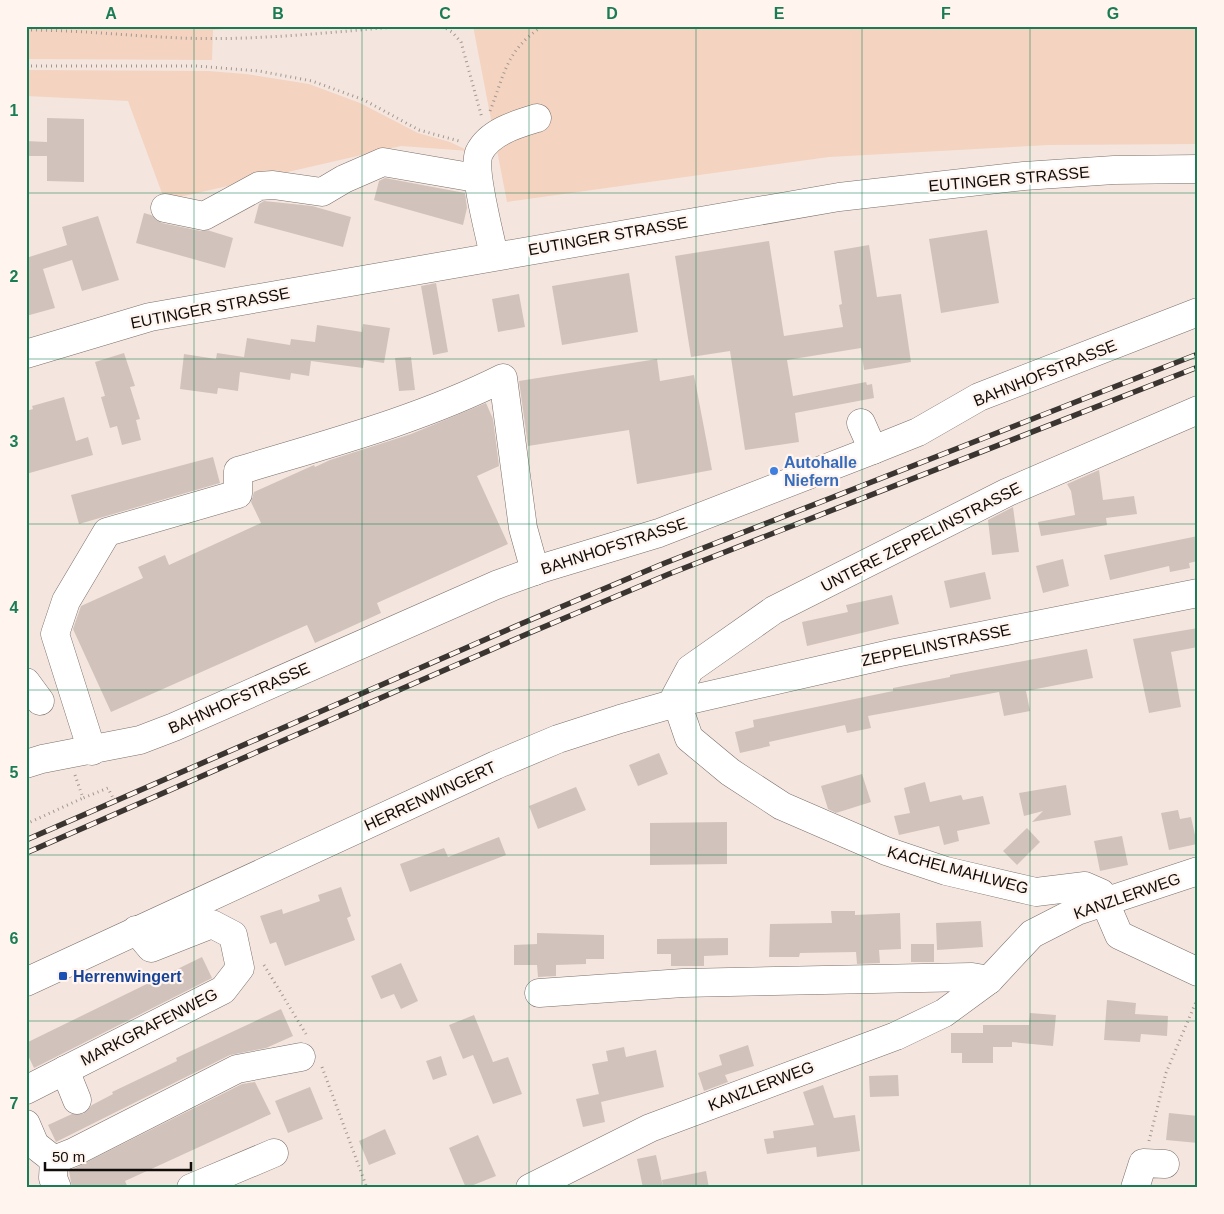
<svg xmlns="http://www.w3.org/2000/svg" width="1224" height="1214" viewBox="0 0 1224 1214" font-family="Helvetica,sans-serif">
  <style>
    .green { fill: #f4d3c0 }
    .building { fill: #d1c3bc }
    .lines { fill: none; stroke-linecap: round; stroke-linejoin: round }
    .minor-casing { stroke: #7b6f68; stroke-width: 29 }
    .path { stroke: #a29791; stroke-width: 3; stroke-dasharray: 1 4; stroke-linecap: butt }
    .minor { stroke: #fff; stroke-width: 28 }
    .rail-casing { stroke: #3b3531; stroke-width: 5.5 }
    .rail { stroke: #fff4ee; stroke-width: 4; stroke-dasharray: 11; stroke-linecap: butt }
    .grid { fill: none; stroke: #197c54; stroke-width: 1; stroke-opacity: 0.55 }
    .shop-dot { fill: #3f7fe0; stroke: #fff4ee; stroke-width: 2 }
    .transit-dot { fill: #1a4fb4; stroke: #fff4ee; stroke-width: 2 }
    .labels { text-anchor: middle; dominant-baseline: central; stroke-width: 4.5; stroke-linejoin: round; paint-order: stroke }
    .street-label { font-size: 16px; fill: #110d0a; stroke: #fff4ee }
    .shop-label { font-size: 16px; font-weight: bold; fill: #366cbe; stroke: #fff4ee; text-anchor: start }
    .transit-label { font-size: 16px; font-weight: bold; fill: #164399; stroke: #fff4ee; text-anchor: start }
    .neatline { fill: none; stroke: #197c54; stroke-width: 2 }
    .grid-label { font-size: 16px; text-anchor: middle; font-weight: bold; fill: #197c54 }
  </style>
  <rect width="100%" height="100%" fill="#f4e6de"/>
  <g class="green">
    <path d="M26 26H263L213 30 212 60 26 59Z"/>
    <path d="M473 26H1198V144L1049 145 829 157 507 202Z"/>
    <path d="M26 70 208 71 246 74 309 84 360 103 418 133 450 142 469 151 401 146 184 196H163L128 101 26 96Z"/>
  </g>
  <g class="building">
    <path d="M47 118 84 119V182L47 181V156H26V141L47 142Z"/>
    <path d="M385 178 465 193 467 208 463 225 374 200 379 181Z"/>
    <path d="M264 201 312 206 351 217 343 247 254 223 259 204Z"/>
    <path d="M144 213 151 215 162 223 201 231 207 230 233 238 225 268 136 243Z"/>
    <path d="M98 216 119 280 82 291 72 260 43 269 55 308 26 316V258L67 245 62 227Z"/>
    <path d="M987 230 999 303 941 313 929 239Z"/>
    <path d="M769 241 784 336 843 327 839 305 842 304 834 251 869 245 877 297 901 294 911 362 864 370 861 348 787 360 793 396 866 382 867 385 872 384 874 398 795 413 799 442 745 450 730 351 691 357 675 256Z"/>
    <path d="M629 273 638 332 562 345 552 286Z"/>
    <path d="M436 283 448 352 433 355 421 286Z"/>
    <path d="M519 294 525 327 498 332 492 299Z"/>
    <path d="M363 324 390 328 384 363 364 360 363 368 311 361 309 376 291 373 290 380 240 372 238 391 218 388 217 394 180 389 184 354 216 359 217 353 244 357 247 338 290 345 291 339 315 342 317 325 362 332Z"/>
    <path d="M124 353 135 386 130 387 140 419 136 420 141 440 122 445 117 426 110 428 101 397 105 396 95 362Z"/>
    <path d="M411 357 415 390 399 391 395 358Z"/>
    <path d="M657 359 660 381 694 375 712 470 637 484 629 430 528 446 519 381Z"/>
    <path d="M64 397 76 441 88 437 93 455 26 474V411L33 409 32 406Z"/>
    <path d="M486 403 493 419 499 466 477 476 508 544 377 603 381 613 315 643 307 625 111 712 73 629 81 606 143 578 138 567 165 555 169 565 261 523 251 502 254 492 314 465 315 467 330 460 411 434Z"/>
    <path d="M213 457 220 483 79 524 71 495Z"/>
    <path d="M1099 470 1103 500 1134 496 1137 514 1106 518 1107 525 1041 536 1038 522 1075 515 1071 491 1067 484Z"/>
    <path d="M1013 507 1019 552 992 555 988 520Z"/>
    <path d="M1198 536V561L1189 563 1190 568 1170 572 1169 566 1110 580 1104 555Z"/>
    <path d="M1063 559 1069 586 1043 593 1036 566Z"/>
    <path d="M985 572 991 599 950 608 944 581Z"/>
    <path d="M892 595 899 624 807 646 802 622 848 612 846 605Z"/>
    <path d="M1198 628V647L1171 652 1181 707 1149 713 1133 639Z"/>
    <path d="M1087 649 1093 678 1026 691 1030 711 1004 716 999 692 868 716 871 728 847 733 845 725 769 742 770 746 740 753 735 732 754 727 753 720 893 691V688L950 677V675Z"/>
    <path d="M659 753 668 774 638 786 629 765Z"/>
    <path d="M862 774 871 802 836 813 828 809 821 786Z"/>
    <path d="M925 782 930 802 961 795 963 800 983 796 990 824 957 831 959 841 944 845 939 826 899 835 894 816 910 813 904 788Z"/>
    <path d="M1066 785 1071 815 1032 822 1043 811 1024 816 1019 793Z"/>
    <path d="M576 787 586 810 538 829 529 806Z"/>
    <path d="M1178 810 1180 819 1191 817 1197 844 1169 850 1161 813Z"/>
    <path d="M727 822V864L650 865V823Z"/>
    <path d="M1027 828 1040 842 1017 865 1003 851Z"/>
    <path d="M1122 836 1128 865 1100 871 1094 841Z"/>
    <path d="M499 837 506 855 410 892 400 864 444 848 448 857Z"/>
    <path d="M341 887 351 916 347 918 355 940 285 966 276 942 270 944 260 916 282 909 283 914 320 901 318 895Z"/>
    <path d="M831 911H855V915L900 913 901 949 879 950 880 963 857 964 856 952 800 953 799 957H769L770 924 832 923Z"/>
    <path d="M981 921 983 947 937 950 936 923Z"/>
    <path d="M537 933 604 935V959H586V964L556 965V976L538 977 537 965H514V945L537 944Z"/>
    <path d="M728 938V955L704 956V966H671V954H657V939Z"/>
    <rect x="911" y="944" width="23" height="18"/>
    <path d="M202 957 212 978 34 1068 26 1051V1043Z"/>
    <path d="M401 963 418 1001 401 1009 394 994 381 999 371 976Z"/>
    <path d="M1107 1000 1136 1003 1135 1014 1168 1016 1167 1036 1141 1034 1140 1042 1104 1040Z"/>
    <path d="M281 1009 293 1036 266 1048 230 1055 56 1142 48 1125 72 1114H83L92 1105 113 1094 112 1092 177 1061 176 1058Z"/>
    <path d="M1030 1013 1056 1015 1053 1046 1012 1042V1047H993V1063H962V1053H951V1033H983V1025H1029Z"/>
    <path d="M474 1015 493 1062 508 1057 522 1094 493 1104 473 1055 463 1059 449 1025Z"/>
    <path d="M748 1045 754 1066 725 1075 728 1082 704 1091 698 1073 722 1065 719 1055Z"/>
    <path d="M624 1047 626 1057 656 1050 664 1087 601 1102 605 1122 583 1127 576 1099 599 1094 600 1099 592 1064 608 1061 606 1051Z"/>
    <path d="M441 1056 447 1075 433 1080 426 1061Z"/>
    <path d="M898 1075 899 1096 870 1097 869 1076Z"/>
    <path d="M255 1082 271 1114 125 1181 128 1188H72L69 1171 242 1084Z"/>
    <path d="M823 1085 834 1118 855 1115 860 1151 817 1157 816 1147 767 1154 764 1139 774 1138 773 1131 814 1125 803 1092Z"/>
    <path d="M310 1087 323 1119 288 1133 275 1101Z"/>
    <path d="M1169 1113 1198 1116V1143L1166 1140Z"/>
    <path d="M385 1129 396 1154 369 1165 359 1141Z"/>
    <path d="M478 1135 496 1176 466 1188 449 1148Z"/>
    <path d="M656 1155 663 1187 662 1180 706 1171 709 1188H643L637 1159Z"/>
  </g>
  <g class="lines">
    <g class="minor-casing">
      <g id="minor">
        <path d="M165 208 204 216 259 186 273 185 322 192 344 179 383 162 470 177 477 175"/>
        <path d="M494 256C490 235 472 170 479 153 489 132 517 124 537 118"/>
        <path d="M26 354 150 317 839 197 1024 176 1114 170 1198 169"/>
        <path d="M1198 410 1008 492 774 610 690 669 675 697 689 738 730 772 782 806 886 851 946 871 1036 892 1085 886 1101 893 1119 935 1198 972"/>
        <path d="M861 423 873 450"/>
        <path d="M26 682 40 701"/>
        <path d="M92 751 55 634 66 601 107 532 238 494V471C327 444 419 420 503 378L523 528 535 571"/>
        <path d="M26 764 42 759 140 740 174 727 496 585 543 568 659 533 873 450 918 432 979 397 1198 312"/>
        <path d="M26 982 496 765 558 739 620 719 676 703 895 653 1198 593"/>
        <path d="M539 993 683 983 972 977 989 980"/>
        <path d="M65 1070 77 1100"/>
        <path d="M26 1090 223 990 240 968 233 935 212 924 151 948 136 930"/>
        <path d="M26 1124 35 1145 54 1160 74 1152 237 1069 301 1057"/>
        <path d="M54 1160 53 1178 57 1188"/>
        <path d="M191 1188 274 1153"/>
        <path d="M530 1188 650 1128 896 1036 944 1013 989 980 1032 934 1077 911 1198 871"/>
        <path d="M1135 1188 1143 1163 1165 1164"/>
      </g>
    </g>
    <g class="path">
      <path d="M442 26 452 32 461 42 482 118"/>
      <path d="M26 30C79 30 130 36 182 38 256 41 332 32 406 26"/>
      <path d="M26 66H196L259 71 312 81 364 100 419 130 459 141"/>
      <path d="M490 111C505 73 506 50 543 26"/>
      <path d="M75 775 83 798 108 788 113 798"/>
      <path d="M26 824 83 798"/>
      <path d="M264 965 306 1034"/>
      <path d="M322 1067 367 1188"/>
      <path d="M1149 1141 1166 1073 1198 997"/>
    </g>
    <use href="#minor" class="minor"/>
    <g class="rail-casing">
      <g id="rail">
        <path d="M26 840 523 623 665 563 1198 354"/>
        <path d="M26 853 527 634 669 574 1198 367"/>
      </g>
    </g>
    <use href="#rail" class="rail"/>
  </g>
  <path class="grid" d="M194 26V1188M362 26V1188M529 26V1188M696 26V1188M862 26V1188M1030 26V1188M26 193H1198M26 359H1198M26 524H1198M26 690H1198M26 855H1198M26 1021H1198"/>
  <circle class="shop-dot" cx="774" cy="471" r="5"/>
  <rect class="transit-dot" x="58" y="971" width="10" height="10" rx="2.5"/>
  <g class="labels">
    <g class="street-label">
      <text transform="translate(1009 179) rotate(-5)">EUTINGER STRASSE</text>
      <text transform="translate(608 236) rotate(-10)">EUTINGER STRASSE</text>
      <text transform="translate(210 308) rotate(-11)">EUTINGER STRASSE</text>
      <text transform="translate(1045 373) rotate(-22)">BAHNHOFSTRASSE</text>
      <text transform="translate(921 537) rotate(-27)">UNTERE ZEPPELINSTRASSE</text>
      <text transform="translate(614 546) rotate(-18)">BAHNHOFSTRASSE</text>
      <text transform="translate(936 645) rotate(-12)">ZEPPELINSTRASSE</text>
      <text transform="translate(239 698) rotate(-24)">BAHNHOFSTRASSE</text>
      <text transform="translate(430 796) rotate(-25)">HERRENWINGERT</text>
      <text transform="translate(958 870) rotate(15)">KACHELMAHLWEG</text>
      <text transform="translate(1127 896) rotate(-19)">KANZLERWEG</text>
      <text transform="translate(149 1027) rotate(-27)">MARKGRAFENWEG</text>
      <text transform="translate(761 1086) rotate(-21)">KANZLERWEG</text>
    </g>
    <g class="shop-label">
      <text x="784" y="462">Autohalle<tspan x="784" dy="18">Niefern</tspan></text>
    </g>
    <g class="transit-label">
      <text x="73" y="976">Herrenwingert</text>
    </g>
  </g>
  <rect width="1224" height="1214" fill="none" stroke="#fff4ee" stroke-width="55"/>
  <path d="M45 1162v8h146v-8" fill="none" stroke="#110d0a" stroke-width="2.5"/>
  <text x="52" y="1162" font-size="15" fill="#110d0a" stroke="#fff4ee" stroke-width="4" paint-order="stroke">50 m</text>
  <rect x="28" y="28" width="1168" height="1158" class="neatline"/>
  <g class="grid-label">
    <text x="111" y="19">A</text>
    <text x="278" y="19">B</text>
    <text x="445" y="19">C</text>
    <text x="612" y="19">D</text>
    <text x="779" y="19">E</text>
    <text x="946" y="19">F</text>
    <text x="1113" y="19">G</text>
    <text x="14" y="116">1</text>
    <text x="14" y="282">2</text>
    <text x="14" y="447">3</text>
    <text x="14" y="613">4</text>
    <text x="14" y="778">5</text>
    <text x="14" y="944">6</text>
    <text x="14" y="1109">7</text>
  </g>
</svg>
